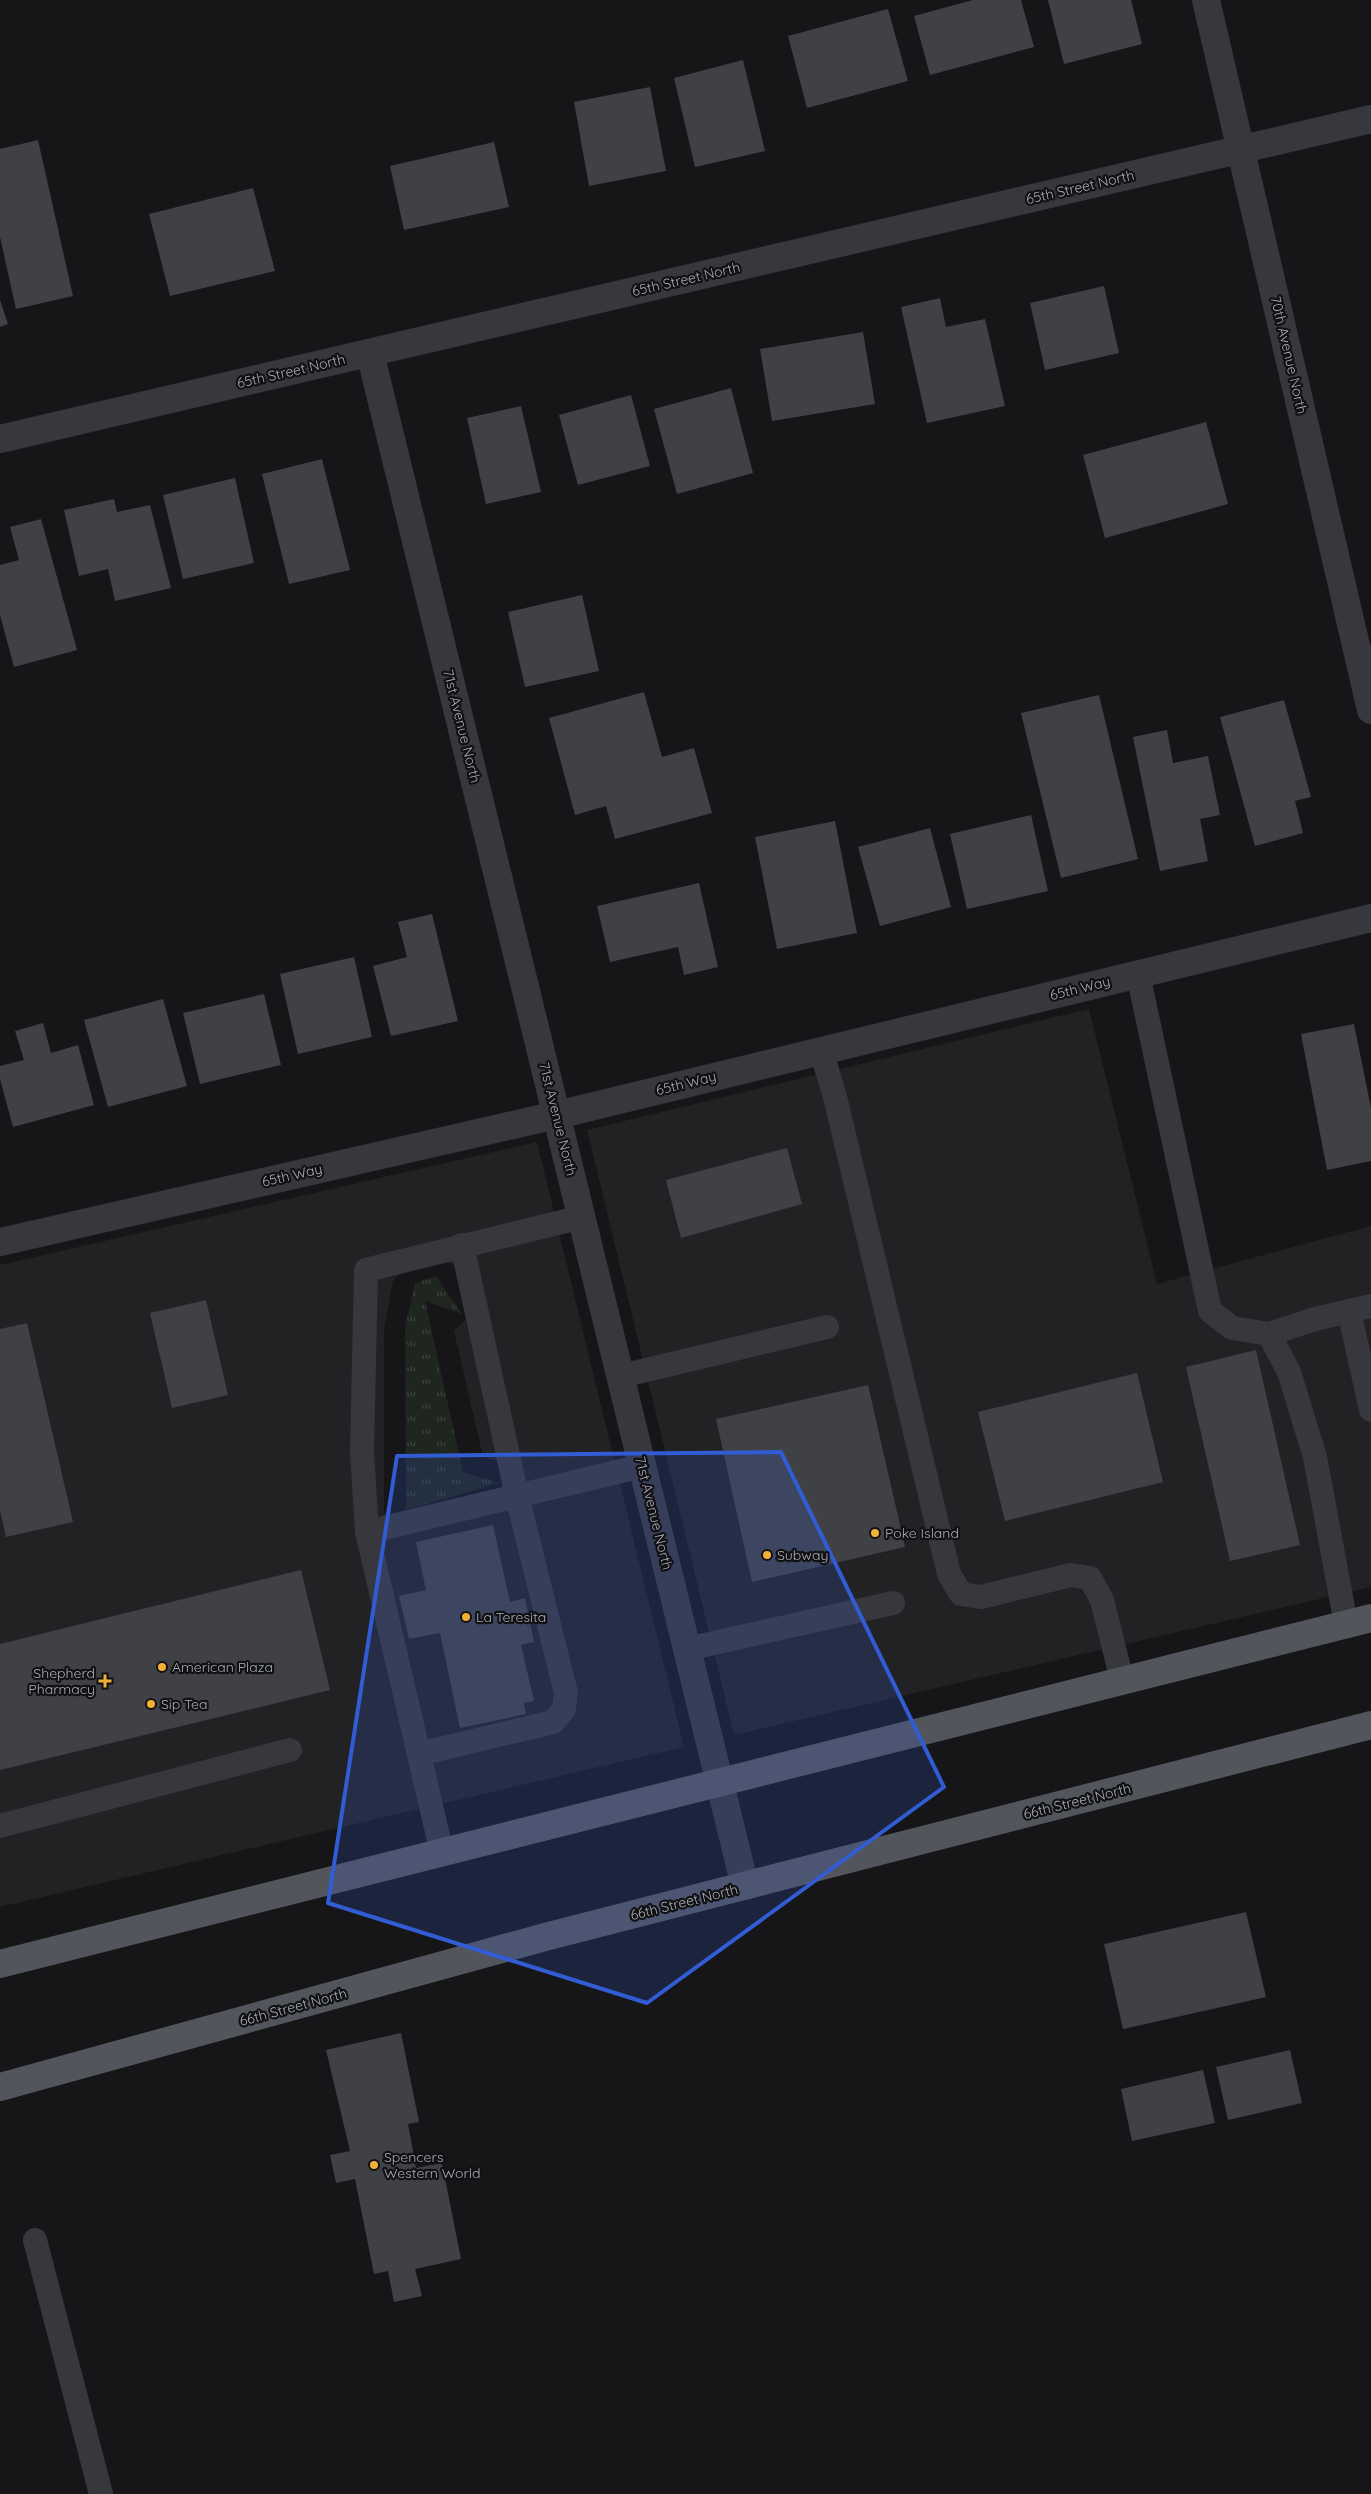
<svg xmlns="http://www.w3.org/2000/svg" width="1371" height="2494" viewBox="0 0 1371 2494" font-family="Quicksand,sans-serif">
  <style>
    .built { fill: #222225; fill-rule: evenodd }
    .grass { fill: url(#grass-tufts) }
    .building { fill: #404145 }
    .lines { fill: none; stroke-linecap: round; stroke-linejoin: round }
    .service { stroke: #37383d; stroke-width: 24 }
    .minor { stroke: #37383d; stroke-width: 28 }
    .tertiary { stroke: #37383d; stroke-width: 28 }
    .primary { stroke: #53555c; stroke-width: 28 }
    .marked { fill: #325cd3; fill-opacity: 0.2; stroke: #325cd3; stroke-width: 4; stroke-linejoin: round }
    .poi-dot { fill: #f2b134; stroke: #111113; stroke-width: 2 }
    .labels { text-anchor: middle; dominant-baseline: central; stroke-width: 4.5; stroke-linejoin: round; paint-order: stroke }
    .street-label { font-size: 14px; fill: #a8adb8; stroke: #111113 }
    .poi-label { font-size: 14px; fill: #a8adb8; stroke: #111113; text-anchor: start }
  </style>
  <defs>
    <pattern id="grass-tufts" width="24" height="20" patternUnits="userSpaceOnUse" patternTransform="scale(1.25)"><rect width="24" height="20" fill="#1e261f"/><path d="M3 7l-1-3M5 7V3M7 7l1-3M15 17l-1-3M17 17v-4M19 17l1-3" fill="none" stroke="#3c433d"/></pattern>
  </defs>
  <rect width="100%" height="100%" fill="#161618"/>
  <g class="built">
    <path d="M1089 1009 1157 1284 1371 1226V1587L734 1735 587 1130Z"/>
    <path d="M537 1142 684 1747 0 1907V1265ZM430 1258 455 1265 481 1303 454 1331 483 1457 507 1464 505 1502 411 1529 384 1511V1328L393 1281 409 1264Z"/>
  </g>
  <path class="grass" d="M436 1276 462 1314 425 1301 463 1472 499 1483 406 1510 405 1327 415 1283Z"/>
  <g class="building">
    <path d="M973 0H1021L1034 47 930 75 914 16Z"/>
    <path d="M1048 0H1131L1142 44 1064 64Z"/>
    <path d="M888 9 908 81 807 108 788 36Z"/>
    <path d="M743 60 765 151 695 167 674 78Z"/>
    <path d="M650 87 666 171 589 186 574 102Z"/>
    <path d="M38 140 73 296 16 309 0 237V149Z"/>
    <path d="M494 142 509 207 404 230 390 166Z"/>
    <path d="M253 188 275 271 170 296 149 214Z"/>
    <path d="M1104 286 1119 353 1045 370 1030 303Z"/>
    <path d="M940 298 946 327 985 319 1005 406 927 423 901 307Z"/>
    <path d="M0 300 8 324 0 327Z"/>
    <path d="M863 332 875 404 772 421 760 349Z"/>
    <path d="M731 388 753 473 677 494 654 409Z"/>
    <path d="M631 395 650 466 578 485 559 415Z"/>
    <path d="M521 406 541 492 486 504 467 418Z"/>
    <path d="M1206 422 1228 504 1105 538 1083 455Z"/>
    <path d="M322 459 350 570 289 584 262 474Z"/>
    <path d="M235 478 254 563 183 579 163 495Z"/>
    <path d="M114 499 117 512 150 505 171 588 115 601 108 569 79 576 64 510Z"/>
    <path d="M41 519 77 650 14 667 0 615V565L19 560 10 527Z"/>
    <path d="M582 595 599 671 525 687 508 612Z"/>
    <path d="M644 692 662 757 694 748 712 813 615 839 606 806 575 815 549 718Z"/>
    <path d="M1099 695 1138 859 1061 878 1021 713Z"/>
    <path d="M1284 700 1311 797 1295 801 1303 833 1255 846 1220 717Z"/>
    <path d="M1167 730 1173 763 1208 756 1220 815 1200 819 1208 861 1160 871 1133 737Z"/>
    <path d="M1031 815 1048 891 967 909 950 834Z"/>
    <path d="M835 821 857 933 777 949 755 837Z"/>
    <path d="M930 828 951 907 880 926 858 847Z"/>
    <path d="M699 883 718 967 684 975 678 947 610 962 597 906Z"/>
    <path d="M432 914 458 1021 391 1036 373 966 407 957 398 922Z"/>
    <path d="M354 957 372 1037 298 1054 280 974Z"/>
    <path d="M264 994 281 1065 200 1084 183 1013Z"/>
    <path d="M163 999 187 1086 108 1107 84 1020Z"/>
    <path d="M43 1023 51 1053 78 1045 94 1105 13 1127 0 1079V1066L24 1060 15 1031Z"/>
    <path d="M1354 1024 1371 1108V1161L1327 1170 1301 1034Z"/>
    <path d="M787 1148 802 1204 681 1238 666 1180Z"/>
    <path d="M206 1300 228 1395 172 1408 150 1313Z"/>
    <path d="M27 1323 73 1522 6 1537 0 1510V1329Z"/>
    <path d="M1256 1350 1300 1545 1230 1561 1186 1367Z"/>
    <path d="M1137 1373 1163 1482 1005 1521 978 1412Z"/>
    <path d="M868 1385 905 1547 752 1582 716 1419Z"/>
    <path d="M493 1525 510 1602 525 1598 534 1642 521 1645 534 1701 524 1703 526 1714 460 1728 440 1633 409 1639 399 1596 426 1590 416 1542Z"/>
    <path d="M301 1570 330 1690 0 1770V1644Z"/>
    <path d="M1246 1912 1266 1997 1123 2029 1104 1944Z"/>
    <path d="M401 2033 419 2122 408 2124 416 2168 442 2163 461 2259 415 2269 422 2296 394 2302 388 2271 374 2274 355 2179 336 2183 330 2155 350 2151 326 2050Z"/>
    <path d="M1290 2050 1302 2103 1228 2120 1216 2067Z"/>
    <path d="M1203 2070 1215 2123 1132 2141 1121 2089Z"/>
  </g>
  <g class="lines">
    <g class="service">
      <path d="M1138 974 1210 1311 1232 1328 1269 1334 1289 1372 1315 1457 1346 1624"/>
      <path d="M821 1050 835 1097 949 1574 961 1594 981 1597 1071 1575 1090 1578 1102 1600 1122 1680"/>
      <path d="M1349 1311 1371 1410"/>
      <path d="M1269 1334 1315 1319 1371 1306"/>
      <path d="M621 1376 827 1327"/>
      <path d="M367 1532 642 1466"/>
      <path d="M687 1649 893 1603"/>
      <path d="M419 1754 553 1722 564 1709 566 1693 517 1496 462 1245"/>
      <path d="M0 1826 290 1750"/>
      <path d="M442 1853 367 1532 362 1452 366 1270 582 1217"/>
      <path d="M35 2240 101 2494"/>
    </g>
    <g class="minor">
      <path d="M370 353 745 1886"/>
      <path d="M0 439 1371 119"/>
      <path d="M0 1242 557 1115 1371 918"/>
    </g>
    <path class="tertiary" d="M1206 0 1371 710"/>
    <g class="primary">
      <path d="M0 1964 1371 1618"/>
      <path d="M0 2087 545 1937 1371 1725"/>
    </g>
  </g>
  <path class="marked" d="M781 1452 944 1787 647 2003 328 1903 397 1456Z"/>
  <g class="poi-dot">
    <circle cx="875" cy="1533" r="5"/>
    <circle cx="767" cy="1555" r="5"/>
    <circle cx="466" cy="1617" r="5"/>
    <circle cx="162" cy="1667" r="5"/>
    <path d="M102.5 1673.5h5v5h5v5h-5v5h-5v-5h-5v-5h5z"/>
    <circle cx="151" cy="1704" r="5"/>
    <circle cx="374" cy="2165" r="5"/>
  </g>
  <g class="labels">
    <g class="street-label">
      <text transform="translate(1080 187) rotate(-13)">65th Street North</text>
      <text transform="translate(686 279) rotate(-13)">65th Street North</text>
      <text transform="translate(1289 355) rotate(77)">70th Avenue North</text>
      <text transform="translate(291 371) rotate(-13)">65th Street North</text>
      <text transform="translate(462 726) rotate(76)">71st Avenue North</text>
      <text transform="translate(1080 988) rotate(-14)">65th Way</text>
      <text transform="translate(686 1083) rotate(-14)">65th Way</text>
      <text transform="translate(558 1119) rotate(76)">71st Avenue North</text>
      <text transform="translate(292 1175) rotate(-13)">65th Way</text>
      <text transform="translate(654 1513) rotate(76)">71st Avenue North</text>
      <text transform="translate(1077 1801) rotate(-14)">66th Street North</text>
      <text transform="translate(684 1902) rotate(-14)">66th Street North</text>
      <text transform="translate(293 2007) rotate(-15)">66th Street North</text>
    </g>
    <g class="poi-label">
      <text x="885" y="1533">Poke Island</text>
      <text x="777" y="1555">Subway</text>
      <text x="476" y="1617">La Teresita</text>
      <text x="172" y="1667">American Plaza</text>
      <text x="95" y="1673" text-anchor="end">Shepherd<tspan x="95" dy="16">Pharmacy</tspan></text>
      <text x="161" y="1704">Sip Tea</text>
      <text x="384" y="2157">Spencers<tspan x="384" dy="16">Western World</tspan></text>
    </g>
  </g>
</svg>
